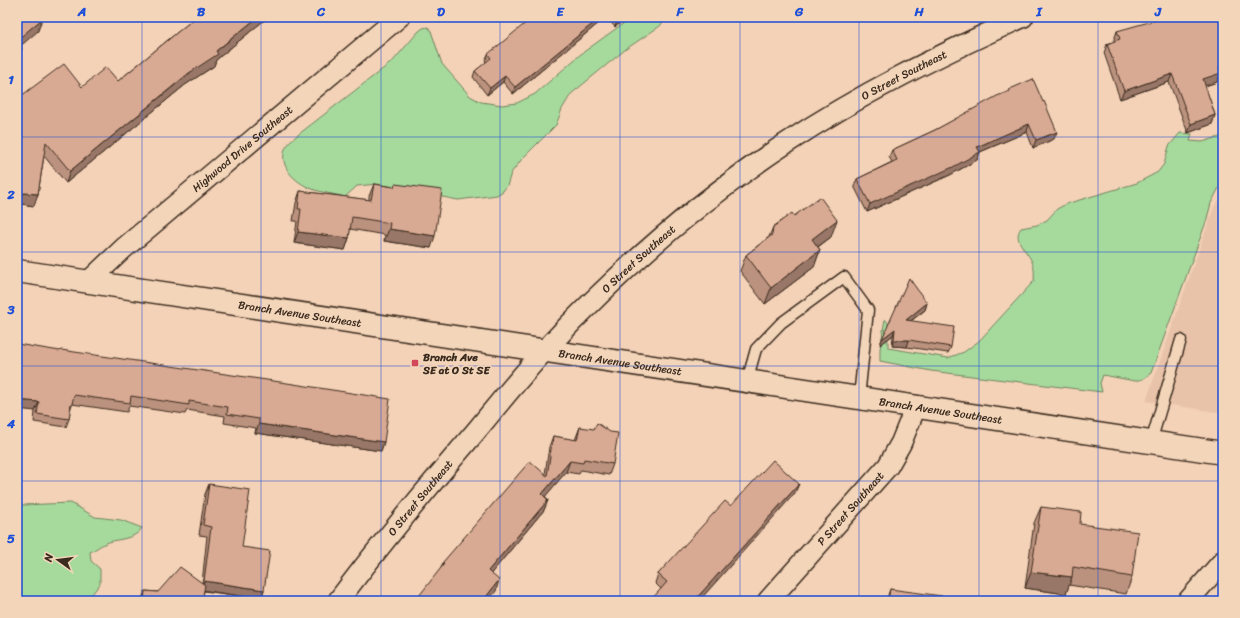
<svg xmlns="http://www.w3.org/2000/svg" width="1240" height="618" viewBox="0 0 1240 618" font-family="Sriracha,sans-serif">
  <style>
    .built { fill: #e8c3a9 }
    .green { fill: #a6da9d; stroke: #70825e }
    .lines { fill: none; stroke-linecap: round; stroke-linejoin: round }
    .service-casing { stroke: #3b2a1e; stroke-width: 13 }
    .minor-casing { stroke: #3b2a1e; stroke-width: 23 }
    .secondary-casing { stroke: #3b2a1e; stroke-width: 25 }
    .service { stroke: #f3d6ba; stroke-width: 10 }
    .minor { stroke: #f3d6ba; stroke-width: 20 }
    .secondary { stroke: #f3d6ba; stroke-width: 22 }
    .wall { fill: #bb927e; stroke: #3b2a1e }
    .shaded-wall { fill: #987767; stroke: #3b2a1e }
    .building { fill: #d9aa93; stroke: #3b2a1e }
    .grid { fill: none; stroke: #1d4ed8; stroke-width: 1; stroke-opacity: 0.55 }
    .poi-dot { fill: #d1495b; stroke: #f3d6ba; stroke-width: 1.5 }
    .labels { text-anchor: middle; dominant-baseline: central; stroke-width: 3.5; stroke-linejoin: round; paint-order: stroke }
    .street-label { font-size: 11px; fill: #3b2a1e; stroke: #f3d6ba }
    .poi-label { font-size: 11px; font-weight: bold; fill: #3b2a1e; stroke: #f3d6ba; text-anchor: start }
    .neatline { fill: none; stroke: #1d4ed8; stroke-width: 1.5 }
    .grid-label { font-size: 13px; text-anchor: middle; font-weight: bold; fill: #1d4ed8 }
  </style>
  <rect width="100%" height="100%" fill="#f4d2b7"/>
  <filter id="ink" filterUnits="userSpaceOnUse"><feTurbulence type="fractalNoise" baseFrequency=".025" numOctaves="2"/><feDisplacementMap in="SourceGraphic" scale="8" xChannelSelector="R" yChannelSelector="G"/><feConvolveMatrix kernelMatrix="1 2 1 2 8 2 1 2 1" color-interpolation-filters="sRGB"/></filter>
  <g filter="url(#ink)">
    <path class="built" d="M1223 194V413L1146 401 1214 207Z"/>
    <g class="green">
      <path d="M637 17H667L660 26 626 49 571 94 562 109 556 125 522 159 511 173 507 186 503 191 497 195 458 200 377 184 357 186 345 197C335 194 324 193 315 190 299 185 278 169 285 149 286 147 289 144 290 141L393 61 418 32 423 28 428 27 431 31 442 64 470 96 481 102 502 105 517 103 535 94 581 54 621 25Z"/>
      <path d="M1180 133 1192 134 1190 141 1202 142 1223 136V180L1211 203 1206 222 1151 373 1143 379 1135 381 1103 375 1100 383 1102 392 931 371 880 361V349L885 319 888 323V348L948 358 964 352 979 341 1034 281C1034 276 1035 270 1033 265 1030 252 1011 241 1021 228L1037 225 1047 220 1057 209 1066 204 1137 183 1158 172 1164 164 1169 146Z"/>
      <path d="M71 503 95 517 121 520 142 528C134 541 115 538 104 544 99 546 95 550 90 552L91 561 100 569V584L92 594 88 601H17V517L22 505Z"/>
    </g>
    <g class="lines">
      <g class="service-casing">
        <g id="service">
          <path d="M747 381 756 349 781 323 844 277 868 310 859 398"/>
          <path d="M1151 442 1181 340"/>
        </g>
      </g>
      <g class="minor-casing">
        <g id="minor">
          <path id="s1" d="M88 282 124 248 399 17"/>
          <path id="s2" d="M338 601C382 542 429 486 477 430 499 403 521 376 545 350 617 273 697 202 785 144 860 94 941 54 1023 17"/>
          <path id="s3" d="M768 601 888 466 901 443 916 406"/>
          <path d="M1188 601 1223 561"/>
        </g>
      </g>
      <g class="secondary-casing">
        <g id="secondary">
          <path id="s4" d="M17 271 1223 453"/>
        </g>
      </g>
      <use href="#service" class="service"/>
      <use href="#minor" class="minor"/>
      <use href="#secondary" class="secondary"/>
    </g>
    <g class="wall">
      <path d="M196 17H268L216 60 214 66 185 85 66 183 44 156 38 194 34 206 21 204 20 206H17V99L82 87 118 81Z"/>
      <path d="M606 17 513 94 503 82 487 95 473 77 475 71 487 62 485 61 488 54Z"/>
      <path d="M606 17H627L615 27Z"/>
      <path d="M1223 17V72L1221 73 1217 82 1205 86 1215 115 1212 124 1188 133 1169 82 1120 99 1104 53 1107 44 1114 42V40L1117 31Z"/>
      <path d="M1010 89 1054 139 1033 148 1027 132 980 152 977 160 950 175 867 212 854 186 857 179 892 162 889 157 892 150 935 130 1009 91Z"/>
      <path d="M374 184 394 187 395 184 431 248 384 241 385 235 350 229 349 238 345 250 294 243 297 221H293L296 203 300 191 369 200V196Z"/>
      <path d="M794 216 831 237 818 247 820 250 814 267 765 304 740 271 746 255 769 237 773 227Z"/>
      <path d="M927 303 925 310 911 321 951 347 948 353 907 347 892 346 893 335 880 345 882 339Z"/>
      <path d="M17 344 384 442 381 451 255 433 256 428 224 423 225 416 187 410 185 414 129 406 127 412 72 404 70 411 69 419 66 427 34 422 35 411Z"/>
      <path d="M580 427 613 464 609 475 581 470 579 474 566 472 545 496 548 500 544 510 491 573 496 591 441 568 443 562 545 474 549 447 553 436 575 440Z"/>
      <path d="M209 484 242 547 264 590 261 599 204 591 202 601H141L145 591 158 592 202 583 207 536 199 535 205 494Z"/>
      <path d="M795 493 661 589 655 583 658 574 731 506Z"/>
      <path d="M1041 507 1080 524 1132 577 1126 594 1069 585 1066 594 1025 588 1034 523Z"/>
      <path d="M890 589 942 601H887L888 595Z"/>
    </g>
    <g class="shaded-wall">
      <path d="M258 17H268L216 60 214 66 185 85 66 183 70 171Z"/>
      <path d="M601 17H606L513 94 515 87Z"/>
      <path d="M621 17H627L615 27 617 21Z"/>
      <path d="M42 19 38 31 17 49V40Z"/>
      <path d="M22 48 18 60H17V52Z"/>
      <path d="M1223 65V72L1221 73 1217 82 1199 88 1203 79Z"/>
      <path d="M1172 74 1169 82 1120 99 1124 91Z"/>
      <path d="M505 76 503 82 487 95 490 88Z"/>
      <path d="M1215 115 1212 124 1188 133 1191 124Z"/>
      <path d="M1029 124 1027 132 980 152 977 160 950 175 867 212 870 204 977 147Z"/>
      <path d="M1057 132 1054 139 1033 148 1036 140Z"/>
      <path d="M17 193H24L38 194 34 206 21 204 20 206H17Z"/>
      <path d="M837 220 831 237 805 256 812 239Z"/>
      <path d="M389 229 435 236 431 248 384 241Z"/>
      <path d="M298 232 349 238 345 250 294 243Z"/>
      <path d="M820 250 814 267 765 304 771 288Z"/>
      <path d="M927 303 925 310 904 326 906 320Z"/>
      <path d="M895 329 893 335 880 345 882 339Z"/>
      <path d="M894 340H909L907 347 892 346Z"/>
      <path d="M17 400 39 402 35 411 17 409Z"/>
      <path d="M259 424 384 442 381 451 255 433Z"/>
      <path d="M570 461 566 472 538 505 542 494Z"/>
      <path d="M799 484 795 493 699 601H694Z"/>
      <path d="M548 500 544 510 484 582 488 571Z"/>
      <path d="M1031 572 1072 577 1066 594 1025 588Z"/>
      <path d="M499 580 496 591 488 601H483Z"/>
      <path d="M204 581 264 590 261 599 201 590Z"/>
    </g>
    <g class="building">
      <path d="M17 17H41L42 19 17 40Z"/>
      <path d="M196 17H258L216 51 218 54 189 73 70 171 46 142 38 194 24 193V194L17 193V99L64 64 82 87 106 67 118 81Z"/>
      <path d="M533 17H601L515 87 505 76 490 88 475 71 491 58 488 54Z"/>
      <path d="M614 17H621L617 21Z"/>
      <path d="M1167 17H1223V66L1219 67 1221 73 1203 79 1215 115 1191 124 1172 74 1124 91 1107 44 1120 39 1117 31Z"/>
      <path d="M17 42 22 48 17 52Z"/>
      <path d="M1033 79 1043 102 1044 101 1057 132 1036 140 1029 124 977 147 980 152 953 167 870 204 857 179 897 160 892 150 935 130 997 96 1010 91V89Z"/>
      <path d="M374 184 394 187 395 184 442 190 435 236 389 229 390 223 352 217 349 238 298 232 301 209H298L300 191 371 200Z"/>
      <path d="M820 197 837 220 812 239 820 250 771 288 746 255 772 235 773 227 792 213 794 216Z"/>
      <path d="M909 278 927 303 906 320 954 327 951 347 909 340H894L895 329 882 339Z"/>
      <path d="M17 344 60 351 61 350 287 383 390 399 384 442 259 424V419L227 414 228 407 189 401V405L131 396 130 403 74 395 72 404H71L69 419 37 414 39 402 17 400Z"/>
      <path d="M597 423 610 432 618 433 613 464 584 459 583 463 570 461 542 494 548 500 488 571 499 580 483 601H415L444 564 443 562 530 461 547 476 553 436 577 440 580 427 594 429Z"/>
      <path d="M773 460 799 484 694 601H650L667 582 658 574 725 501 731 506Z"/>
      <path d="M209 484 250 490 242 547 270 551 264 590 204 581 211 527 203 525Z"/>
      <path d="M1041 507 1081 512 1080 524 1138 532 1132 577 1073 567 1072 577 1031 572Z"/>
      <path d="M180 567 205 585 202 601H144L145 591 158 592Z"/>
      <path d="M890 589 942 596V601H888Z"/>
    </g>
  </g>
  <path class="grid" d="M142 17V601M261 17V601M381 17V601M500 17V601M620 17V601M740 17V601M859 17V601M979 17V601M1098 17V601M17 137H1223M17 252H1223M17 366H1223M17 481H1223"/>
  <rect class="poi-dot" x="411" y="359" width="8" height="8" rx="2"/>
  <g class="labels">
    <g class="street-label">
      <text stroke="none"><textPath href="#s2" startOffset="780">O Street Southeast</textPath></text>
      <text stroke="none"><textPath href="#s1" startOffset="204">Highwood Drive Southeast</textPath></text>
      <text stroke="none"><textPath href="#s2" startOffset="456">O Street Southeast</textPath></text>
      <text stroke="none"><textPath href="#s4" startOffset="286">Branch Avenue Southeast</textPath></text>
      <text stroke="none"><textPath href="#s4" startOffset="610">Branch Avenue Southeast</textPath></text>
      <text stroke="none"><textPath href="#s4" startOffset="934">Branch Avenue Southeast</textPath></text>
      <text stroke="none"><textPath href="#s2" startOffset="132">O Street Southeast</textPath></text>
      <text stroke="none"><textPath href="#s3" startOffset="124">P Street Southeast</textPath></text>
    </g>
    <g class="poi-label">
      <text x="423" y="357">Branch Ave<tspan x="423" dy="13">SE at O St SE</tspan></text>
    </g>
  </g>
  <rect width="1240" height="618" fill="none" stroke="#f3d6ba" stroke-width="44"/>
  <g transform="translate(58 560) rotate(284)" stroke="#f3d6ba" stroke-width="3" paint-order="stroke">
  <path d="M0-3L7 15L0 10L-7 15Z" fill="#3b2a1e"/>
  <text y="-6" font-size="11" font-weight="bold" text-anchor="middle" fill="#3b2a1e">N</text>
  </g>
  <rect x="22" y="22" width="1196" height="574" class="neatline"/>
  <g class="grid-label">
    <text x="82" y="16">A</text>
    <text x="201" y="16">B</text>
    <text x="321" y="16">C</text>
    <text x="441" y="16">D</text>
    <text x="560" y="16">E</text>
    <text x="680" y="16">F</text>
    <text x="799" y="16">G</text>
    <text x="919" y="16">H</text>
    <text x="1039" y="16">I</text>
    <text x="1158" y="16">J</text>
    <text x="11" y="84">1</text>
    <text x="11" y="199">2</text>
    <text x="11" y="314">3</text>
    <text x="11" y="428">4</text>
    <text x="11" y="543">5</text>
  </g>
</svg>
